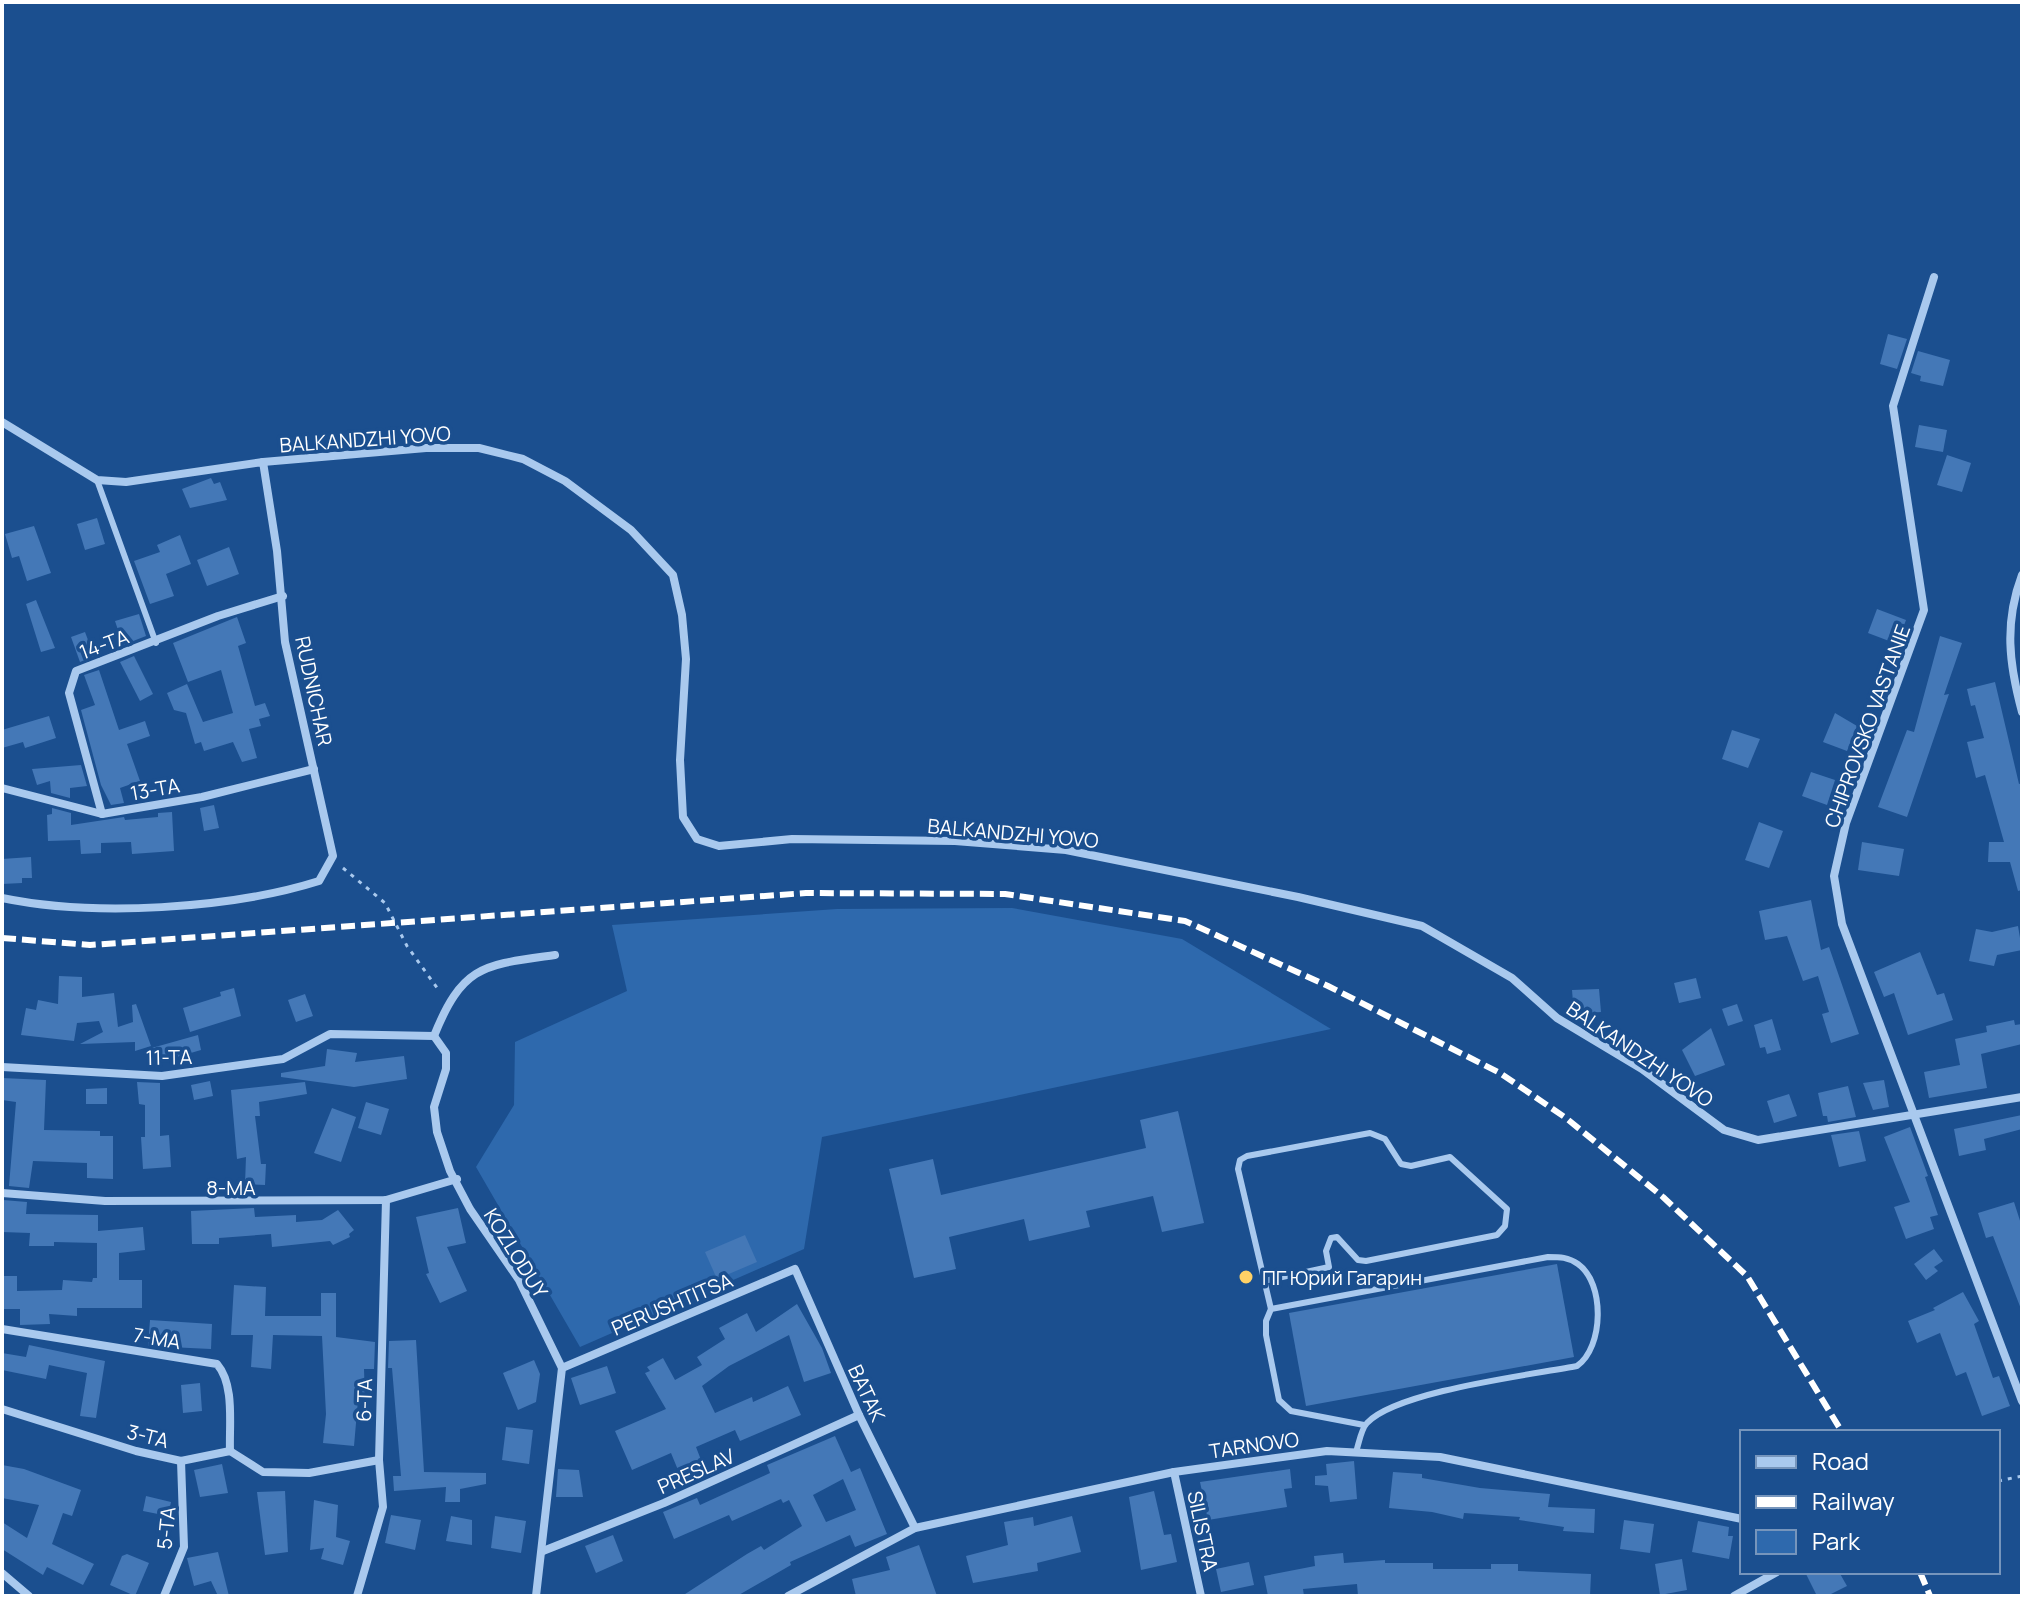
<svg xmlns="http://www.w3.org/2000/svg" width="2024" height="1598" viewBox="0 0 2024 1598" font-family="Manrope,sans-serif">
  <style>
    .green { fill: #2e69ad }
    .building { fill: #4478b7; fill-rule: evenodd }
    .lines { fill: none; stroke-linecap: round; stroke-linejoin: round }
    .path { stroke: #a9c9ee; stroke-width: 3; stroke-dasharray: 4 6; stroke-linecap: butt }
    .lane { stroke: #a9c9ee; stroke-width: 6 }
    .street { stroke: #a9c9ee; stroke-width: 8 }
    .rail { stroke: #fff; stroke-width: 6; stroke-dasharray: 14 6; stroke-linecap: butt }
    .poi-dot { fill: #ffd166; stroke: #1b4f8f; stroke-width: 3 }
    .labels { text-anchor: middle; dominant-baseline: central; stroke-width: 7; stroke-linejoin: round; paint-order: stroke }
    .street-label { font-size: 20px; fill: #fff; stroke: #1b4f8f }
    .poi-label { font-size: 20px; fill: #fff; stroke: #1b4f8f; text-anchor: start }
  </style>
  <rect width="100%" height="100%" fill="#1b4f8f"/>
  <path class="green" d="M1012 908 1182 939 1331 1029 822 1137 804 1249 580 1347 476 1167 514 1105 515 1042 627 991 612 925 837 909Z"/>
  <g class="building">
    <path d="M1888 334 1907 339 1897 369 1880 364Z"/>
    <path d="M1918 351 1950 360 1943 386 1920 381 1921 376 1911 373Z"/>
    <path d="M1919 425 1947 430 1943 452 1915 447Z"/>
    <path d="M1947 455 1971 463 1962 492 1937 485Z"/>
    <path d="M211 478 214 484 220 482 227 500 190 508 182 489Z"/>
    <path d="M97 518 105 544 85 550 77 524Z"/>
    <path d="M34 526 51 573 27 581 19 556 12 558 5 534Z"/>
    <path d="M180 535 191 564 166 574 174 596 150 604 134 561 160 552 157 545Z"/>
    <path d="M229 547 239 574 207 586 197 560Z"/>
    <path d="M36 600 55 648 41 652 26 604Z"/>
    <path d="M1877 609 1906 620 1897 644 1868 633Z"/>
    <path d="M139 614 146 636 123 645 115 621Z"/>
    <path d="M237 617 246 643 238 646 255 706 265 703 270 716 259 719 261 726 249 729 257 758 242 762 233 742 204 751 201 742 195 744 186 713 174 710 167 693 187 684 203 722 233 713 221 670 188 682 173 643Z"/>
    <path d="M85 632 94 656 80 662 71 637Z"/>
    <path d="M1940 636 1962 643 1944 695 1949 694 1907 817 1878 807 1907 730 1914 732Z"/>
    <path d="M134 656 153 694 140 701 120 662Z"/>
    <path d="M99 670 119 730 145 721 150 736 127 744 140 781 120 788 124 803 111 805 101 785 81 710 95 705 84 675Z"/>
    <path d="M1995 682 2019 784 2022 783V890L2018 891 2010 862H1988L1989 842H2004L1985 775 1976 778 1967 742 1984 738 1975 705 1971 706 1967 689Z"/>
    <path d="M1835 713 1857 726 1847 751 1823 742Z"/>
    <path d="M49 716 56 738 25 748 23 742 2 748V730Z"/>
    <path d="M1732 730 1760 739 1748 768 1722 759Z"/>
    <path d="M81 765 87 786 70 788V798L51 793 50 781 37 785 32 769Z"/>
    <path d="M1811 772 1835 780 1827 805 1802 796Z"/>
    <path d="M214 805 219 828 204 831 200 808Z"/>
    <path d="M52 808 71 813V825L124 817 125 820 158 817V813L172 812 174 851 132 854 131 842 101 843V853L81 854 80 840 48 841 47 815 52 814Z"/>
    <path d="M1759 822 1783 831 1769 868 1745 860Z"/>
    <path d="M1862 842 1904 849 1899 876 1858 870Z"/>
    <path d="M31 857 32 878H22V883L2 884V859Z"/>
    <path d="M1811 900 1821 950 1829 947 1859 1034 1831 1043 1822 1014 1829 1012 1818 976 1803 981 1787 936 1765 940 1759 911Z"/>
    <path d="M2018 926 2022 950 1997 955 1994 966 1969 961 1976 929 1992 932Z"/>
    <path d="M1920 952 1937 995 1944 993 1953 1020 1908 1035 1894 993 1884 997 1874 972Z"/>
    <path d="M59 976 82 977V997L114 993 118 1027 133 1022 132 1005 136 1004 151 1046 135 1051V1042L80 1044 103 1032 99 1021 77 1023 74 1041 21 1035 26 1008 36 1010 38 1000 58 1004Z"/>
    <path d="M1696 978 1701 998 1679 1003 1674 983Z"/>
    <path d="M234 988 241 1016 190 1032 183 1008 221 996 220 992Z"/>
    <path d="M1599 989 1601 1012 1574 1014 1572 990Z"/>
    <path d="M305 994 313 1016 296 1022 288 1000Z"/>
    <path d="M1737 1004 1743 1021 1728 1026 1722 1009Z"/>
    <path d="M1772 1019 1781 1050 1767 1054 1765 1047 1760 1048 1754 1025Z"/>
    <path d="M2014 1020 2015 1025 2022 1024V1044L1981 1054 1987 1088 1929 1098 1924 1072 1960 1065 1955 1039 1987 1032 1986 1026Z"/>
    <path d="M1711 1028 1725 1065 1695 1076 1682 1050Z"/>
    <path d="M198 1035 201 1050 153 1064 148 1049Z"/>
    <path d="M327 1049 357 1053 355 1062 404 1056 407 1079 354 1087 281 1077V1073L325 1066Z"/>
    <path d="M2 1078 46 1080 44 1130 100 1131V1136H113V1179L87 1178V1163L33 1161 29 1188 9 1186 16 1102 2 1100Z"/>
    <path d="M1884 1080 1889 1107 1873 1110 1863 1083Z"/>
    <path d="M210 1081 213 1096 194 1100 191 1085Z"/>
    <path d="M137 1082 160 1083V1136L169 1135 171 1167 143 1169 141 1137H145V1105L139 1104Z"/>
    <path d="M305 1082 307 1094 259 1102 260 1116H255L261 1164H266L265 1185 245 1184 246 1157 237 1159 231 1090Z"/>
    <path d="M1848 1086 1856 1117 1828 1122 1827 1116H1823L1818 1093Z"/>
    <path d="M107 1088V1104H86V1089Z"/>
    <path d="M1789 1094 1797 1116 1774 1123 1767 1101Z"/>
    <path d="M366 1102 389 1109 381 1135 358 1128Z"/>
    <path d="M332 1108 356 1117 341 1162 314 1153Z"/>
    <path d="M1178 1111 1204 1223 1162 1232 1153 1196 1086 1211 1090 1227 1029 1241 1024 1219 949 1237 956 1269 914 1278 889 1169 933 1159 941 1195 1146 1148 1140 1120Z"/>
    <path d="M2022 1115V1129L1984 1139 1986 1150 1959 1156 1954 1129Z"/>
    <path d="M1910 1127 1928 1176 1925 1177 1938 1215 1930 1217 1934 1229 1906 1239 1894 1207 1910 1202 1884 1137Z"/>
    <path d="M1859 1131 1866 1161 1839 1167 1831 1135Z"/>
    <path d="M3 1200 27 1202 26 1214 98 1215V1231L143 1227 145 1250 119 1253V1280H142V1308H77V1316L49 1314 50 1324 20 1325V1309H2V1276H17V1291L62 1290 63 1280 92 1282 93 1278H97V1243L54 1242V1246H29L30 1233 2 1232Z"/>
    <path d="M2014 1202 2022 1227 2021 1309 1993 1236 1986 1238 1978 1213Z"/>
    <path d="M254 1208 255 1217 296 1215V1222L322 1220 338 1210 354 1230 349 1234 350 1237 333 1245 330 1241 272 1247 271 1234 219 1238V1244H192L191 1211Z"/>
    <path d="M458 1208 466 1243 447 1247 467 1291 440 1303 426 1274 429 1273 416 1217Z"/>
    <path d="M745 1235 757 1262 717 1279 705 1252Z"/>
    <path d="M1934 1249 1943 1261 1934 1267 1938 1271 1926 1280 1914 1264Z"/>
    <path d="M1557 1264 1574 1357 1306 1406 1289 1313Z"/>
    <path d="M234 1285 266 1287 265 1316H321V1293H336V1337L375 1342 374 1369H364L365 1400H358L354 1446 323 1443 326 1414 322 1336 273 1335 271 1369 251 1367 253 1335H231Z"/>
    <path d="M1963 1292 1979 1321 1974 1324 1993 1378 1999 1376 2010 1406 1982 1416 1966 1372 1956 1376 1940 1333 1917 1343 1908 1321 1935 1310 1933 1308Z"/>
    <path d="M797 1304 822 1348 831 1373 804 1382 789 1335 729 1366 702 1386 715 1413 752 1397 753 1402 788 1386 801 1415 740 1441 735 1430 696 1447 701 1460 678 1470 671 1453 632 1470 615 1431 666 1409 645 1373 650 1371 647 1367 663 1358 675 1380 702 1365 697 1357 725 1339 719 1328 747 1313 756 1332Z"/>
    <path d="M150 1320 212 1324 211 1349 148 1346Z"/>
    <path d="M416 1340 424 1472 486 1473V1484L460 1489V1502H445L446 1487 394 1491 393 1476H401L392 1368H388L389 1341Z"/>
    <path d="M29 1345 105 1361 96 1418 80 1416 87 1373 49 1365 46 1379 2 1370V1353L26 1357Z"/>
    <path d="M534 1360 540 1374 536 1402 518 1410 503 1373Z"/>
    <path d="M607 1366 616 1393 580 1405 571 1378Z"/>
    <path d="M200 1383 202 1411 183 1413 181 1385Z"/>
    <path d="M506 1427 533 1430 529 1464 502 1460Z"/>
    <path d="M835 1436 851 1472 860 1468 887 1534 855 1547 850 1535 790 1562 791 1565 737 1596H682L747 1554 761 1546 764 1550 802 1526 789 1500 783 1503 781 1499 732 1521 729 1515 674 1539 663 1512 697 1498 700 1505 770 1473 767 1465ZM843 1479 856 1510 826 1522 813 1495Z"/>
    <path d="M1354 1461 1357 1499 1330 1502 1328 1486 1315 1485V1476L1327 1475 1326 1464Z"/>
    <path d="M222 1464 228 1493 200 1497 194 1470Z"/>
    <path d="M2 1465 24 1469 81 1490 72 1516 63 1513 52 1544 94 1564 83 1585 47 1567 43 1575 2 1549V1522L27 1538 39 1505 2 1498Z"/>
    <path d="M558 1469 579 1470 583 1497H556Z"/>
    <path d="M1290 1469 1292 1488 1284 1489 1287 1507 1208 1520 1200 1482Z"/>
    <path d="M1393 1472 1422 1474V1478L1480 1488 1550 1494 1548 1507 1595 1509 1594 1533 1563 1531 1564 1527 1519 1520 1520 1517 1464 1513 1463 1519 1432 1512 1389 1508Z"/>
    <path d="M285 1491 288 1552 265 1555 257 1492Z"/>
    <path d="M1154 1491 1164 1535 1171 1534 1177 1562 1141 1570 1129 1497Z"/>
    <path d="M146 1496 171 1502 168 1516 143 1511Z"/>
    <path d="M314 1500 338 1505 336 1537 350 1541 343 1565 321 1559 324 1548 310 1550Z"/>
    <path d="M391 1515 421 1520 415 1550 385 1543Z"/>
    <path d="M451 1516 472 1520V1545L446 1541Z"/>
    <path d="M495 1516 526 1521 521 1553 491 1548Z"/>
    <path d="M1072 1516 1081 1552 1037 1563 1038 1571 973 1583 966 1556 1008 1545 1004 1522 1033 1517 1034 1526Z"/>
    <path d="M1624 1520 1654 1524 1650 1553 1620 1549Z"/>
    <path d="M1698 1521 1729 1527 1728 1536H1733L1729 1559 1692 1552Z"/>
    <path d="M613 1535 623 1561 596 1573 585 1546Z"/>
    <path d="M919 1545 937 1596H856L852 1579 890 1570 886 1557Z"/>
    <path d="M218 1552 229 1596H218L211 1581 194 1586 187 1558Z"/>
    <path d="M1343 1553 1344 1563 1385 1560V1563H1433V1569H1491V1564H1518V1571L1591 1574 1590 1596H1358L1357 1584 1303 1589 1304 1596H1268L1264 1576 1315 1566 1314 1556Z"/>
    <path d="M127 1554 149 1563 135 1596 110 1585 122 1556Z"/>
    <path d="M1682 1559 1687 1590 1660 1595 1655 1564Z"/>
    <path d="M1249 1562 1254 1585 1221 1592 1216 1569Z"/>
    <path d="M1805 1572H1839L1847 1586 1827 1596H1817Z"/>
  </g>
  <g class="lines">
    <g class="path">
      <path d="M343 868 385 903 407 946 440 992"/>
      <path d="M1998 1481 2022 1476"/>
    </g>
    <g class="lane">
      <path d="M97 480 156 643"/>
      <path d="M1264 1281 1329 1267 1326 1251 1331 1238 1337 1237 1358 1260 1366 1261 1497 1235 1505 1226 1507 1209 1450 1157 1411 1166 1401 1164 1385 1139 1370 1133 1247 1156 1240 1160 1238 1169 1271 1309"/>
      <path d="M1356 1452C1359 1443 1361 1429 1367 1423 1397 1391 1530 1375 1577 1366 1604 1347 1605 1283 1578 1264 1568 1257 1560 1257 1548 1257L1271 1309 1266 1321V1335L1279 1400 1291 1411 1364 1425"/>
    </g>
    <g class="street">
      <path d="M1934 277 1893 406 1924 610 1846 823 1834 876 1842 924 2022 1401"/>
      <path d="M2 422 97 480 126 482 263 462 277 551 285 642 333 856 319 881C230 909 94 917 2 898"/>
      <path d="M263 462 426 448H479L523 459 565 481 631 530 673 575 682 615 686 659 680 760 683 817 697 839 719 846 792 839 955 841 1066 850 1298 897 1422 926 1512 978 1557 1018 1642 1069 1724 1130 1758 1140 2022 1097"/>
      <path d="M2022 575C2004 623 2009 664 2022 712"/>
      <path d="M2 788 102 814 202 797 314 769"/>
      <path d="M102 814 69 693 76 671 218 616 283 596"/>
      <path d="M434 1036C463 964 484 965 555 955"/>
      <path d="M2 1067 162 1076 283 1059 330 1034 434 1036 446 1053V1069L434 1107 437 1132 450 1171 470 1209 519 1280 562 1368 536 1596"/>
      <path d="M2 1193 105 1201 386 1200 457 1179"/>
      <path d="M2 1329 217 1364C235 1385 229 1424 230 1451"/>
      <path d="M562 1368 795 1269 859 1415 915 1528"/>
      <path d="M2 1409 136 1451 181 1461 230 1451 263 1472 309 1473 379 1460"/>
      <path d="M1174 1472 1201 1596"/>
      <path d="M543 1551 664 1503 859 1415"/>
      <path d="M2 1573 29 1596"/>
      <path d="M164 1596 184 1547 181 1461"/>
      <path d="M357 1596 383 1507 379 1460 386 1200"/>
      <path d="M788 1596 915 1528 1174 1472 1327 1451 1440 1457 1742 1519"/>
      <path d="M1734 1596 1777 1572"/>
    </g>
    <g class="rail">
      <path d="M2 938 90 945 806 893 1005 894 1185 921 1328 986 1500 1073 1566 1118 1663 1197 1747 1276 1842 1432"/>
      <path d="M1920 1572 1930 1596"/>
    </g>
  </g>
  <circle class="poi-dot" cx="1246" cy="1277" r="8"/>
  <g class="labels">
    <g class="street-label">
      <text transform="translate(365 439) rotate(-4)">BALKANDZHI YOVO</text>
      <text transform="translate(104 644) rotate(-20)">14-ТА</text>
      <text transform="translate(314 691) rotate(78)">RUDNICHAR</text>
      <text transform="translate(1867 726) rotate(-70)">CHIPROVSKO VASTANIE</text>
      <text transform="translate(155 789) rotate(-10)">13-ТА</text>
      <text transform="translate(1013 833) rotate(5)">BALKANDZHI YOVO</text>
      <text transform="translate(1640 1054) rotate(34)">BALKANDZHI YOVO</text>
      <text transform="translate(169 1057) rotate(-1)">11-ТА</text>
      <text x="231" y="1187">8-МА</text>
      <text transform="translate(516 1253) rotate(58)">KOZLODUY</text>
      <text transform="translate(672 1304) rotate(-23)">PERUSHTITSA</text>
      <text transform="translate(157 1338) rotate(9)">7-МА</text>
      <text transform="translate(867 1393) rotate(65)">BATAK</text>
      <text transform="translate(364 1400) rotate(-88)">6-ТА</text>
      <text transform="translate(148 1436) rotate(14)">3-ТА</text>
      <text transform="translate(1254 1445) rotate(-8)">TARNOVO</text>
      <text transform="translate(696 1471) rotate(-24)">PRESLAV</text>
      <text transform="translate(166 1528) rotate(-84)">5-ТА</text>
      <text transform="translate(1203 1531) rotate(78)">SILISTRA</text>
    </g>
    <g class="poi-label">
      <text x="1262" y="1277">ПГ Юрий Гагарин</text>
    </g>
  </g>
  <rect width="2024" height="1598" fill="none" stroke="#ffffff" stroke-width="8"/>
  <rect x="1740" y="1430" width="260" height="144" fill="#1b4f8f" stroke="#7695bc" stroke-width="2"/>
  <rect x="1756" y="1456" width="40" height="12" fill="#a9c9ee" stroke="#7695bc" stroke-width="2"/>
  <text x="1812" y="1470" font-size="24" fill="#ffffff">Road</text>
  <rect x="1756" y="1496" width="40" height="12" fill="#ffffff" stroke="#7695bc" stroke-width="2"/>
  <text x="1812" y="1510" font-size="24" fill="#ffffff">Railway</text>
  <rect x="1756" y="1530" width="40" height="24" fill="#2e69ad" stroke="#7695bc" stroke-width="2"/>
  <text x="1812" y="1550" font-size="24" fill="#ffffff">Park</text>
</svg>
